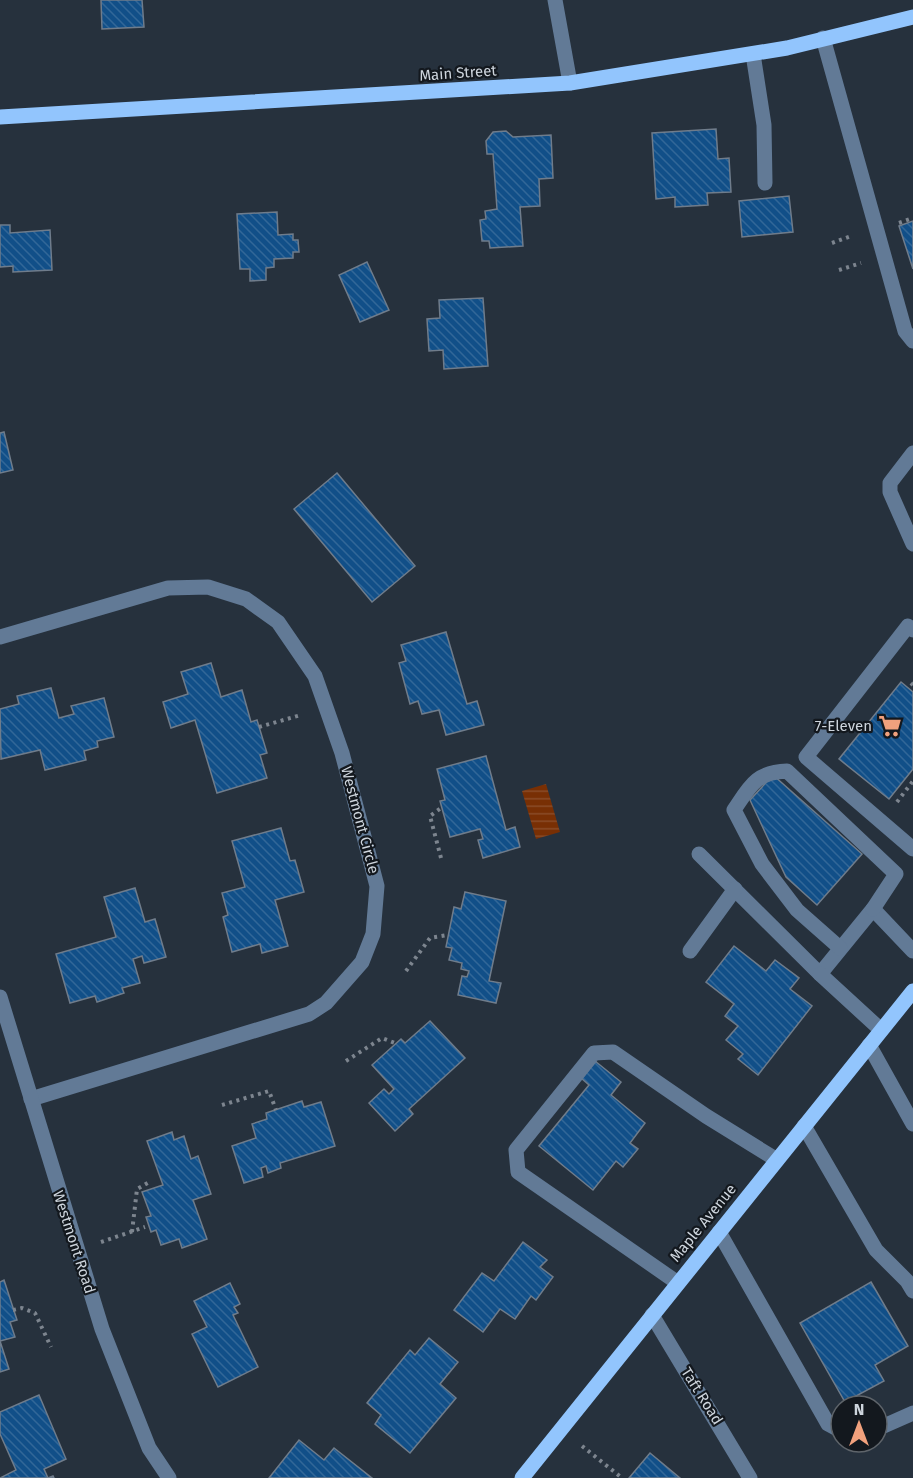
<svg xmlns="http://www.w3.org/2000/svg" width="913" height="1478" viewBox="0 0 913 1478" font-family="'Fira Sans',sans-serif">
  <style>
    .water { fill: url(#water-rules) }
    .building { fill: url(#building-back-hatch); stroke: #6f7c8b; stroke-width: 1.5 }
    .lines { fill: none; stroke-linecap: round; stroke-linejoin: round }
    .path { stroke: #7d858f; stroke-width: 4; stroke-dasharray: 3 4.5; stroke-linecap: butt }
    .minor { stroke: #627a96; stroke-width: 15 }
    .major { stroke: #92c5fd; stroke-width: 15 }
    .labels { text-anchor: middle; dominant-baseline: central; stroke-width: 4.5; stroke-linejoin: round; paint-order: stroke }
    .street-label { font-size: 15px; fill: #ced5dd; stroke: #13181e }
    .poi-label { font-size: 15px; fill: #ced5dd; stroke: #13181e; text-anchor: end }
  </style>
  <defs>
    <pattern id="water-rules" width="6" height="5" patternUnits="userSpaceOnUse" patternTransform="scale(1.5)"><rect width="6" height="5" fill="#782f04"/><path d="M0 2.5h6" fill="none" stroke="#8a4c28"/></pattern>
    <pattern id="building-back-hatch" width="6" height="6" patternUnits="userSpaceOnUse" patternTransform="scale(1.5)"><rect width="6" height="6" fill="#114f88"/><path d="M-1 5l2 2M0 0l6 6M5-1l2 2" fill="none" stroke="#326798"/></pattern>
  </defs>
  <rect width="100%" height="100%" fill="#26313d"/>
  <path class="water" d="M546 784 560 832 536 839 522 791Z"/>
  <g class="building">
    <path d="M101 0H142L144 27 102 29Z"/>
    <path d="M716 129 718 159 729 158 731 192 707 193 708 205 675 207V197L656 199 652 133Z"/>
    <path d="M506 131 513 137 551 135 553 178 539 179 540 206 520 207 523 246 490 248 489 241H482L480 220 486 219 485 211 497 209 493 154H487L486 141 493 132Z"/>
    <path d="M789 196 793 232 742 237 739 201Z"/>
    <path d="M277 212 278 235 293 234V240H298L299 252H293V258L274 259V267L266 268V280L250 281V269H240L237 214Z"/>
    <path d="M913 221V269L899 226Z"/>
    <path d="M0 225H10V233L50 230 52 270 13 272V266L0 267Z"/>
    <path d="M367 262 389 310 360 322 339 275Z"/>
    <path d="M483 298 488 366 444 369 443 350 429 351 427 319 440 318 439 300Z"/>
    <path d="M4 432 13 470 0 473V433Z"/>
    <path d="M337 473 415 566 372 602 294 509Z"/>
    <path d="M446 632 467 704 477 701 484 725 446 735 439 710 422 714 418 701 410 704 399 663 406 661 401 645Z"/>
    <path d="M211 663 221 697 242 690 251 722 257 720 267 753 260 755 267 778 217 793 195 720 171 728 163 702 188 694 181 672Z"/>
    <path d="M901 682 913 692V769L889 799 839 759Z"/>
    <path d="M51 688 59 718 74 714 71 706 104 698 114 737 97 741 98 747 84 751 86 760 45 770 40 750 1 759 0 709 19 704 17 696Z"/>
    <path d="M486 756 506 830 515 827 520 847 483 858 478 840 483 839 480 829 450 837 440 801 445 800 437 769Z"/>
    <path d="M773 775 862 854 817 905 786 877 750 800Z"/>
    <path d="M281 828 290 861 295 860 304 892 275 900 288 946 262 953 260 944 232 952 223 917 228 915 222 893 245 887 232 841Z"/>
    <path d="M135 888 145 922 155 919 166 957 144 963 142 956 133 959 140 983 122 988 124 993 97 1002 95 996 70 1003 56 954 116 937 104 897Z"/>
    <path d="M465 892 506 901 489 981 501 983 496 1003 458 995 462 976 467 977 469 971 461 969 462 963 449 960 452 948 446 947 454 907 461 909Z"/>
    <path d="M734 946 766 971 775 960 799 978 790 989 812 1006 758 1075 738 1059 743 1054 726 1040 738 1026 725 1016 734 1004 706 982Z"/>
    <path d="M430 1021 465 1058 409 1109 413 1114 395 1131 369 1103 384 1089 389 1094 394 1089 372 1065 401 1039 405 1043Z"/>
    <path d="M595 1061 621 1082 611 1095 645 1123 630 1143 638 1149 623 1167 616 1161 593 1190 539 1146 589 1085 581 1078Z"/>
    <path d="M302 1101 304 1107 321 1102 335 1146 280 1163 281 1168 268 1173 266 1166 261 1168 263 1177 244 1183 232 1146 256 1138 252 1124 267 1119 266 1113Z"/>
    <path d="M172 1132 174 1140 184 1136 191 1159 198 1156 211 1194 193 1200 207 1239 182 1248 179 1239 161 1245 156 1230 151 1232 146 1217 151 1216 142 1192 163 1185 147 1141Z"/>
    <path d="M523 1242 547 1260 540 1267 553 1277 536 1300 531 1296 515 1319 500 1309 483 1332 454 1310 482 1273 494 1281Z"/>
    <path d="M4 1280 17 1320 10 1322 15 1337 0 1341 9 1369 0 1372V1282Z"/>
    <path d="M871 1282 908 1346 875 1365 884 1381 845 1402 800 1323Z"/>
    <path d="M230 1283 240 1304 234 1307 238 1313 233 1315 258 1367 218 1387 192 1334 207 1327 194 1301Z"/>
    <path d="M429 1338 458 1362 440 1384 456 1398 410 1453 375 1424 381 1415 367 1403 410 1350 415 1355Z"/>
    <path d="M39 1395 66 1459 44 1469 48 1478 53 1476 54 1478H0L16 1470 0 1434V1412Z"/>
    <path d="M299 1440 324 1460 334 1448 372 1478H269Z"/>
    <path d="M650 1453 680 1478H629Z"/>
  </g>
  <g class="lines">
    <g class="path">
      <path d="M899 223 913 218"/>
      <path d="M832 243 851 236"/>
      <path d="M839 270 861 263"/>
      <path d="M911 683 913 685"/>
      <path d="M259 727 301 715"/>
      <path d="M897 802 913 781"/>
      <path d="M441 858 430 816 441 808"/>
      <path d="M406 971 430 938 448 935"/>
      <path d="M346 1061 382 1038 395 1043"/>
      <path d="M222 1105 269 1091 276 1110"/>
      <path d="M132 1232 137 1189 151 1181"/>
      <path d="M101 1242 145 1227"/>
      <path d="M13 1310 22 1308 35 1313 51 1347"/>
      <path d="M582 1446 622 1478"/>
    </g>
    <g class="minor">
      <path d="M555 0 570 83"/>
      <path d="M823 38 905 331 913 341"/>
      <path d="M753 54 764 125 765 183"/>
      <path d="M913 453 890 483V492L913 544"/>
      <path d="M913 630 908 626 806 757 913 849"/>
      <path d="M0 637 168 588 208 587 246 599 278 622 315 676 342 753 377 886 373 934 362 962 326 1003 309 1014 31 1099"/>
      <path d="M699 854 820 974 873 909 913 951"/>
      <path d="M840 948 797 910 762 864 734 810C750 786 756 772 787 771L896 874 873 909"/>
      <path d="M690 951 735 889"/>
      <path d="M820 974 881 1030"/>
      <path d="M0 997 102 1329 149 1448 169 1478"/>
      <path d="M869 1045 913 1124"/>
      <path d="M804 1126 876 1250 907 1281 913 1291"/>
      <path d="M719 1232 828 1424 841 1431"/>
      <path d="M678 1283 518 1172 516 1150 594 1053 613 1052 706 1116 777 1160"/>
      <path d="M652 1315 750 1478"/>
      <path d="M877 1429 913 1413"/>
    </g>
    <g class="major">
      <path d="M0 117 570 83 787 48 913 17"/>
      <path d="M522 1478 913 991"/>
    </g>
  </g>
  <defs>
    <g id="supermarket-bare" transform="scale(1.8)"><path d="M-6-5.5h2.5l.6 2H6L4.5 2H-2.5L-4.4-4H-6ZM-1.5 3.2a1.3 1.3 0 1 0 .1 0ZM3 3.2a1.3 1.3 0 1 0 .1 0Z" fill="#f1a17d" stroke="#13181e" stroke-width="2.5" paint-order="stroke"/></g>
  </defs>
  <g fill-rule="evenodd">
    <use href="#supermarket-bare" x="890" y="726"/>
  </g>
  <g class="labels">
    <g class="street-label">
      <text transform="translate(458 73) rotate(-4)">Main Street</text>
      <text transform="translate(360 820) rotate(75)">Westmont Circle</text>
      <text transform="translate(703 1223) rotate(-51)">Maple Avenue</text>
      <text transform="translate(74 1242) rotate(72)">Westmont Road</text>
      <text transform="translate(702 1396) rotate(58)">Taft Road</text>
    </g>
    <g class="poi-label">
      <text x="872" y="726">7-Eleven</text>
    </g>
  </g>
  <g transform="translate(859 1424)"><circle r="28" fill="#13181e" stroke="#5e646a" stroke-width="1.5"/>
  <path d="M0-4.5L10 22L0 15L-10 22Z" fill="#f1a17d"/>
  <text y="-9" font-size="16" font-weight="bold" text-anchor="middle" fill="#ced5dd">N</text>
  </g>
</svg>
